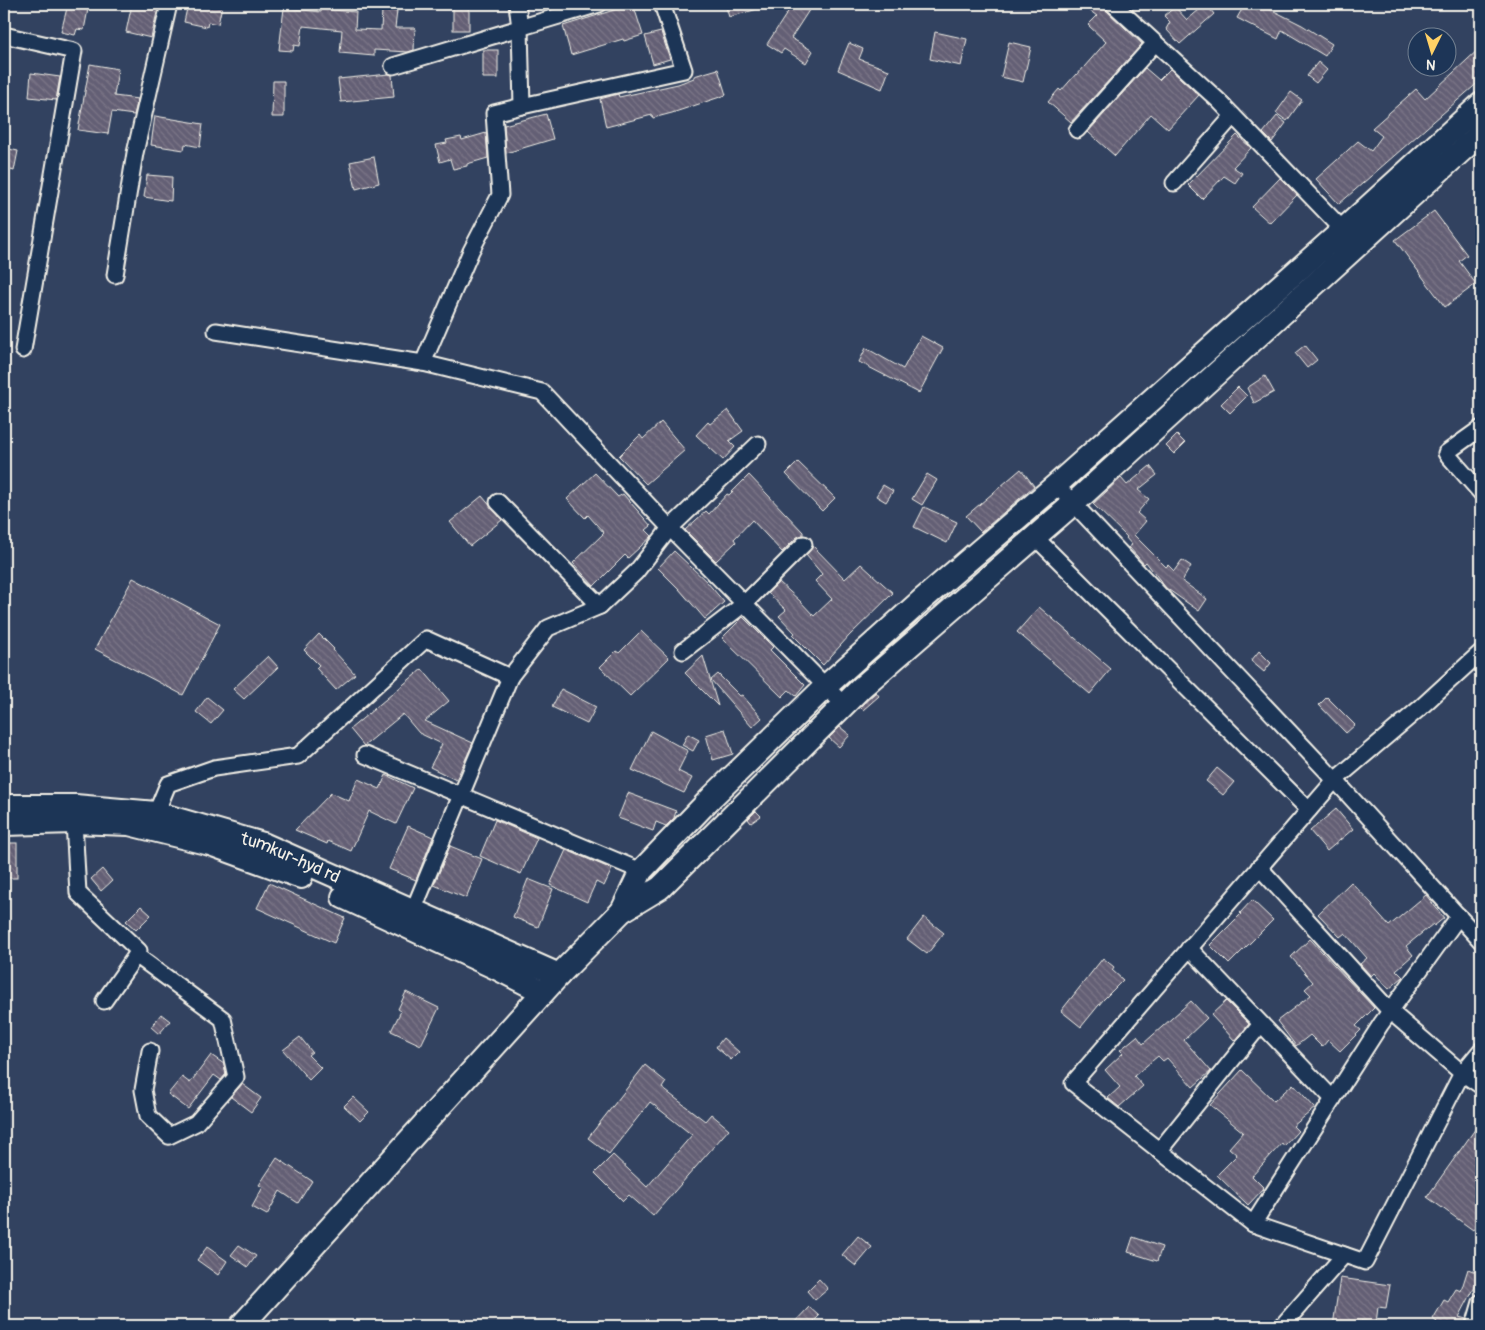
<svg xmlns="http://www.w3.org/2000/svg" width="1485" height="1330" viewBox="0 0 1485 1330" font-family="Pangolin,sans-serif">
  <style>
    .building { fill: url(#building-back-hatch); stroke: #f4f1e8 }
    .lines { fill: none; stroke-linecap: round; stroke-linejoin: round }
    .street-casing { stroke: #f4f1e8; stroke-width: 19 }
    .secondary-casing { stroke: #f4f1e8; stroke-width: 26 }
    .street { stroke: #1d3557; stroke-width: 15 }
    .secondary { stroke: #1d3557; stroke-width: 22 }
    .labels { text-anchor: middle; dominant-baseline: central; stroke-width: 4; stroke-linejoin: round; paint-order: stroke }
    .street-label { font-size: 18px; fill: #f4f1e8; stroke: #1d3557 }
  </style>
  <defs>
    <pattern id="building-back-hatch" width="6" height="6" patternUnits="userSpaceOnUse" patternTransform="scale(1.25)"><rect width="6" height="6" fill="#645f74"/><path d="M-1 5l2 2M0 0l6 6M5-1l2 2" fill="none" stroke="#7b7688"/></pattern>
  </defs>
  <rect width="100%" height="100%" fill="#324260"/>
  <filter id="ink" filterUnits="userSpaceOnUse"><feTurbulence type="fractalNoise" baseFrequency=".02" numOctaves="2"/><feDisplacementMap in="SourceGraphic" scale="10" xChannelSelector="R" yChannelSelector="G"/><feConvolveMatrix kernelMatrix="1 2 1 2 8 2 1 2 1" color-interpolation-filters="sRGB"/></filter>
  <g filter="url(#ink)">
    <g class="building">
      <path d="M68 4H89L84 30 77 29 75 35 61 32Z"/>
      <path d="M132 4H159L151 38 126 32Z"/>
      <path d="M188 4H211L222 6 218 24 208 22 207 27 184 22Z"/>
      <rect x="453" y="4" width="16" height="26"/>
      <path d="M633 4 643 35 624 41 623 39 571 55 563 26Z"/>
      <path d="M725 4H764L765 7 729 17Z"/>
      <path d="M793 4H813L791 38 813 51 806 63 784 49 781 53 767 44Z"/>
      <path d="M1081 4H1104L1107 11 1142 44 1071 122 1048 102 1059 89 1061 91 1076 74 1077 75 1106 42 1088 25 1097 16Z"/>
      <path d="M1206 4 1214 14 1180 44 1166 29 1170 22 1164 16 1175 7 1187 20Z"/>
      <path d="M1245 4H1260L1302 25 1332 44 1325 56 1282 30 1278 39 1237 18Z"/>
      <path d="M284 8 321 12V9L356 12 355 29 381 30 382 10 397 11 395 28H415L414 50 408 52 374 50V56L340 53 342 30 303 26 300 46 294 45 293 51 279 50Z"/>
      <path d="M661 32 670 59 653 64 645 36Z"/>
      <path d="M935 32 967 39 961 66 930 59Z"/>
      <path d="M1009 42 1031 47 1023 82 1001 77Z"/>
      <path d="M849 43 863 49 859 59 889 70 882 89 838 70Z"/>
      <path d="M1481 47V80L1339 204 1316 179 1358 141 1371 151 1382 136 1372 128 1416 89 1425 99Z"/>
      <rect x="483" y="50" width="15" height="28"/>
      <path d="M1318 62 1327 70 1316 83 1307 76Z"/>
      <path d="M90 64 118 69 114 96 138 99 134 115 112 112 108 134 78 130Z"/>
      <path d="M1145 68 1159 80 1170 69 1199 95 1168 129 1151 114 1115 156 1088 132Z"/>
      <path d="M718 69 726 95 672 113 653 118 652 115 606 127 600 99 618 94 619 97 678 84 694 78V76Z"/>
      <path d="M31 73 60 77 56 100 29 97Z"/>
      <path d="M389 74 392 75 394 97 341 102 338 79Z"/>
      <path d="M273 81H284V117H272Z"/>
      <path d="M1291 92 1302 100 1287 121 1276 113Z"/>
      <path d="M546 114 553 139 506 153 504 125Z"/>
      <path d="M155 116 203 124 200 147 185 144 184 150 151 145Z"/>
      <path d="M1277 116 1286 123 1272 142 1263 133Z"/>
      <path d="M486 133 488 158 467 164V166L453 169 450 159 440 162 436 145 447 143 446 140 461 137 462 140Z"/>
      <path d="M1237 135 1251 148 1233 167 1242 173 1235 183 1224 176 1202 199 1188 185Z"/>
      <path d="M4 148 18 151 14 171 4 168Z"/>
      <path d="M374 157 379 183 356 189 350 162Z"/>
      <path d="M147 175 172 177 171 201 144 197Z"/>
      <path d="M1280 178 1297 195 1270 223 1252 207Z"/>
      <path d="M1434 211 1467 255 1459 261 1476 284 1445 307 1395 240Z"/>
      <path d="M921 336 943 348 919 393 859 362 866 348 903 369Z"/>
      <path d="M1305 345 1317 360 1307 368 1295 353Z"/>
      <path d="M1265 376 1274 392 1254 403 1247 388Z"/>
      <path d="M1238 387 1247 396 1230 413 1221 404Z"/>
      <path d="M728 410 743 431 729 441 735 447 723 460 696 435 708 422 710 424Z"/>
      <path d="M661 422 685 450 646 484 619 456 640 435 643 439Z"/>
      <path d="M1177 435 1185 443 1174 454 1166 446Z"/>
      <path d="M798 462 835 498 822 511 786 474Z"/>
      <path d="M1150 466 1157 475 1138 490 1149 499 1137 513 1146 521 1134 535 1166 567 1168 565 1174 571 1182 560 1191 566 1182 581 1207 599 1199 611 1166 588 1146 562 1144 564 1129 547 1132 545 1126 538 1127 537 1093 504 1121 478 1127 485Z"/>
      <path d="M1021 469 1034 486 981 532 966 516Z"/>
      <path d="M595 473 618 497 623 494 651 526 646 530 652 536 628 558 625 555 594 586 573 563 604 533 588 515 585 518 567 499Z"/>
      <path d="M927 474 937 480 922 505 912 499Z"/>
      <path d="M749 475 803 532V535L797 537 782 552 752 520 734 539 736 542 716 561 685 530 706 511 709 514 727 494 729 495Z"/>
      <path d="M883 485 893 491 886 502 876 496Z"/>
      <path d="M482 496 502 520 470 546 450 522Z"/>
      <path d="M924 507 957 522 947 543 914 527Z"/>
      <path d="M813 546 845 579 861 564 893 593 849 636 823 665 793 635 795 633 779 616 786 610 768 593 779 582 800 601 814 616 832 599 815 581 822 574 806 555Z"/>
      <path d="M674 551 707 582 724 602 705 619 679 589 658 568Z"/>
      <path d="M133 578 220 624 183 695 95 649Z"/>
      <path d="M1039 607 1111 669 1090 694 1017 632Z"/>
      <path d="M743 617 773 647 770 650 805 685 796 696 789 690 782 697 722 638Z"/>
      <path d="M641 631 669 658 630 696 600 667 616 651 619 653Z"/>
      <path d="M319 634 334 649 333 650 355 674 336 690 316 668 319 665 304 650Z"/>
      <path d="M1259 651 1271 663 1264 672 1251 661Z"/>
      <path d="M268 656 278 667 244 699 233 689Z"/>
      <path d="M703 656 718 706 685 673Z"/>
      <path d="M422 669 449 701 425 721 473 743 456 780 430 767 442 744 419 733 403 714 364 746 350 729Z"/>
      <path d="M718 674 740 696 742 695 762 718 752 727 711 680Z"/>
      <path d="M561 689 596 707 587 724 552 707Z"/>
      <path d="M876 692 879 696 863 710 860 707Z"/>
      <path d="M207 697 223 710 211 724 196 712Z"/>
      <path d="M1327 697 1355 725 1346 733 1319 705Z"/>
      <path d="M840 727 850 735 839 747 829 738Z"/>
      <path d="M725 729 733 754 713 760 706 735Z"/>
      <path d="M651 731 688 751 678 771 692 778 684 793 632 770Z"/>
      <path d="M688 734 699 740 693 751 682 745Z"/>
      <path d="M1217 768 1234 782 1223 795 1206 781Z"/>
      <path d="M386 775 413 788 396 824 369 811 351 851 328 841 327 844 295 830 331 793 349 801 358 779 380 789Z"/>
      <path d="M628 793 676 811 674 818 666 826 656 822 653 831 618 818Z"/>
      <path d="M1336 809 1353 829 1327 851 1310 831Z"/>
      <path d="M756 811 761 816 751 823 748 819Z"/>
      <path d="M495 820 537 838 521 874 480 856Z"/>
      <path d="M408 826 433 837 416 880 389 869Z"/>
      <rect x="4" y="843" width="13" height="35"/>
      <path d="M450 846 482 859 466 898 434 885Z"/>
      <path d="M566 850 612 869 604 886 596 882 587 902 550 885Z"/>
      <path d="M102 869 112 881 101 891 91 879Z"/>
      <path d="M528 879 553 889 538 927 513 917Z"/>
      <path d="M1351 882 1373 905 1372 907 1389 926 1426 895 1444 918 1434 926 1433 924 1406 946 1413 955 1396 970 1403 977 1389 989 1374 973 1371 976 1360 964 1367 958 1345 933 1340 937 1318 914Z"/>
      <path d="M269 883 345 918 334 943 257 908Z"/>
      <path d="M1252 900 1273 920 1229 964 1210 945 1241 914 1240 913Z"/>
      <path d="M141 906 151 915 136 930 126 921Z"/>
      <path d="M924 917 944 933 927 954 907 939Z"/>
      <path d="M1310 939 1374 1008 1356 1026 1361 1030 1340 1051 1328 1040 1322 1047 1310 1035 1296 1046 1277 1021 1311 995 1305 989 1313 982 1291 957Z"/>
      <path d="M1103 958 1114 967 1112 970 1123 980 1103 1000 1081 1027 1061 1011Z"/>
      <path d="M406 992 439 1008 421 1045 391 1031 401 1011 398 1009Z"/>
      <path d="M1191 1001 1207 1018 1184 1040 1211 1071 1193 1087 1167 1058 1163 1061 1158 1056 1134 1076 1143 1086 1119 1107 1108 1098 1120 1087 1105 1070 1123 1053 1120 1050 1137 1036 1143 1044Z"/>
      <path d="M1226 1001 1249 1024 1235 1041 1211 1015Z"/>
      <path d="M161 1014 170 1021 159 1034 151 1027Z"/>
      <path d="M300 1037 312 1052 308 1055 321 1068 309 1080 283 1050Z"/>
      <path d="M723 1038 739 1052 731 1060 716 1047Z"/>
      <path d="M211 1055 224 1064 226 1074 221 1080 214 1075 188 1109 168 1094 182 1077 190 1083Z"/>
      <path d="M645 1065 666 1082 662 1088 705 1121 711 1114 729 1129 653 1216 629 1195 623 1201 595 1173 613 1155 647 1187 692 1135 650 1102 609 1154 588 1138Z"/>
      <path d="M1242 1070 1274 1101 1293 1084 1315 1108 1293 1126 1298 1131 1284 1146 1282 1143 1252 1176 1264 1188 1248 1205 1217 1175 1237 1155 1229 1148 1243 1132 1210 1105Z"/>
      <path d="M242 1084 261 1098 251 1112 231 1097Z"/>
      <path d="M353 1097 369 1112 360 1121 344 1106Z"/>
      <path d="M1481 1121V1219L1473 1230 1427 1197Z"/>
      <path d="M277 1158 312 1181 298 1203 280 1191 267 1215 252 1207 263 1187 259 1185Z"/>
      <path d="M858 1236 872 1247 856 1266 842 1255Z"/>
      <path d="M1133 1237 1162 1247 1157 1261 1128 1252Z"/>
      <path d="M239 1245 256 1256 248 1267 231 1255Z"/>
      <path d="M207 1247 227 1261 218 1275 197 1260Z"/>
      <path d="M1468 1269 1481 1274V1287L1476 1285 1459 1317 1466 1319 1465 1326H1434L1437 1322 1433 1319 1444 1300 1448 1302 1456 1289 1461 1291Z"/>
      <path d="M1340 1278 1390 1285 1386 1308 1378 1307 1376 1323 1361 1321 1360 1326H1333Z"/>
      <path d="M819 1279 828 1289 815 1300 807 1291Z"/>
      <path d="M809 1307 819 1316 809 1326H791Z"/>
    </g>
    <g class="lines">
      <g class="street-casing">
        <g id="street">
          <path d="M1113 4 1219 101 1348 235"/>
          <path d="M4 35 74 51 23 350"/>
          <path d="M393 66 599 4"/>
          <path d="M522 106 684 70 662 4"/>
          <path d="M1077 130 1155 43"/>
          <path d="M1174 183 1233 116"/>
          <path d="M115 275 135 153 169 4"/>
          <path d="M216 331 423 363 542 392 670 528 844 705"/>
          <path d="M423 363 471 251 500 195 494 113 522 106 520 28 517 4"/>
          <path d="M1481 428 1446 453 1481 493"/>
          <path d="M1056 485 1335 780 1481 941"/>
          <path d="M498 502 600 606 636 572 670 528 758 444"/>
          <path d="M1035 537 1309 810"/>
          <path d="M683 651 744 604 804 544"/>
          <path d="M365 755 641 871"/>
          <path d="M156 813 168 784 214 768 298 756 426 639 510 677 548 628 600 606"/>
          <path d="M74 822 78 893 139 951 104 1001"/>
          <path d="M1259 867 1390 1011 1462 1073 1481 1086"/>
          <path d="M413 911 510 677"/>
          <path d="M1459 916 1381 1024 1253 1224 1073 1083 1335 780 1420 708 1481 652"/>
          <path d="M1189 948 1333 1099"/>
          <path d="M136 955 223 1019 236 1077 196 1123 169 1136 148 1116 143 1090 150 1051"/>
          <path d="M1159 1151 1261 1024"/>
          <path d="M1253 1224 1365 1262 1462 1073 1481 1050"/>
          <path d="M1282 1326 1344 1255"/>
          <path d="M1474 1326 1481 1302"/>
        </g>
      </g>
      <g class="secondary-casing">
        <g id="secondary">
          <path id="s1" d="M4 806H75L156 813 263 844 559 975"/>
          <path d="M4 824 74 822 129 824 210 844 301 877"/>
          <path d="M343 897 496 968 543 992"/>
          <path d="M622 911 641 871 713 796 825 687 922 600 1056 485 1343 230 1481 104"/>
          <path d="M241 1326 559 975 622 911 660 888 862 687 1074 503 1481 133"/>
        </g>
      </g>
      <use href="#street" class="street"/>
      <use href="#secondary" class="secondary"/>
    </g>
  </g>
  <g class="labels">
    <g class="street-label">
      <text stroke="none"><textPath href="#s1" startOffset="294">tumkur-hyd rd</textPath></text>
    </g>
  </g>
  <rect width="1485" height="1330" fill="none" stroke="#1d3557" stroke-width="20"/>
  <rect x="10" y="10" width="1465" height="1310" fill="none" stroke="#f4f1e8" stroke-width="2" filter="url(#ink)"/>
  <g transform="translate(1432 52) rotate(185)"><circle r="24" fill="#1d3557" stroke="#738091"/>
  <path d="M0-4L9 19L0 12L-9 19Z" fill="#ffd166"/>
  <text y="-8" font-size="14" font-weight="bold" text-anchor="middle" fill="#f4f1e8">N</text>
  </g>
</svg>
